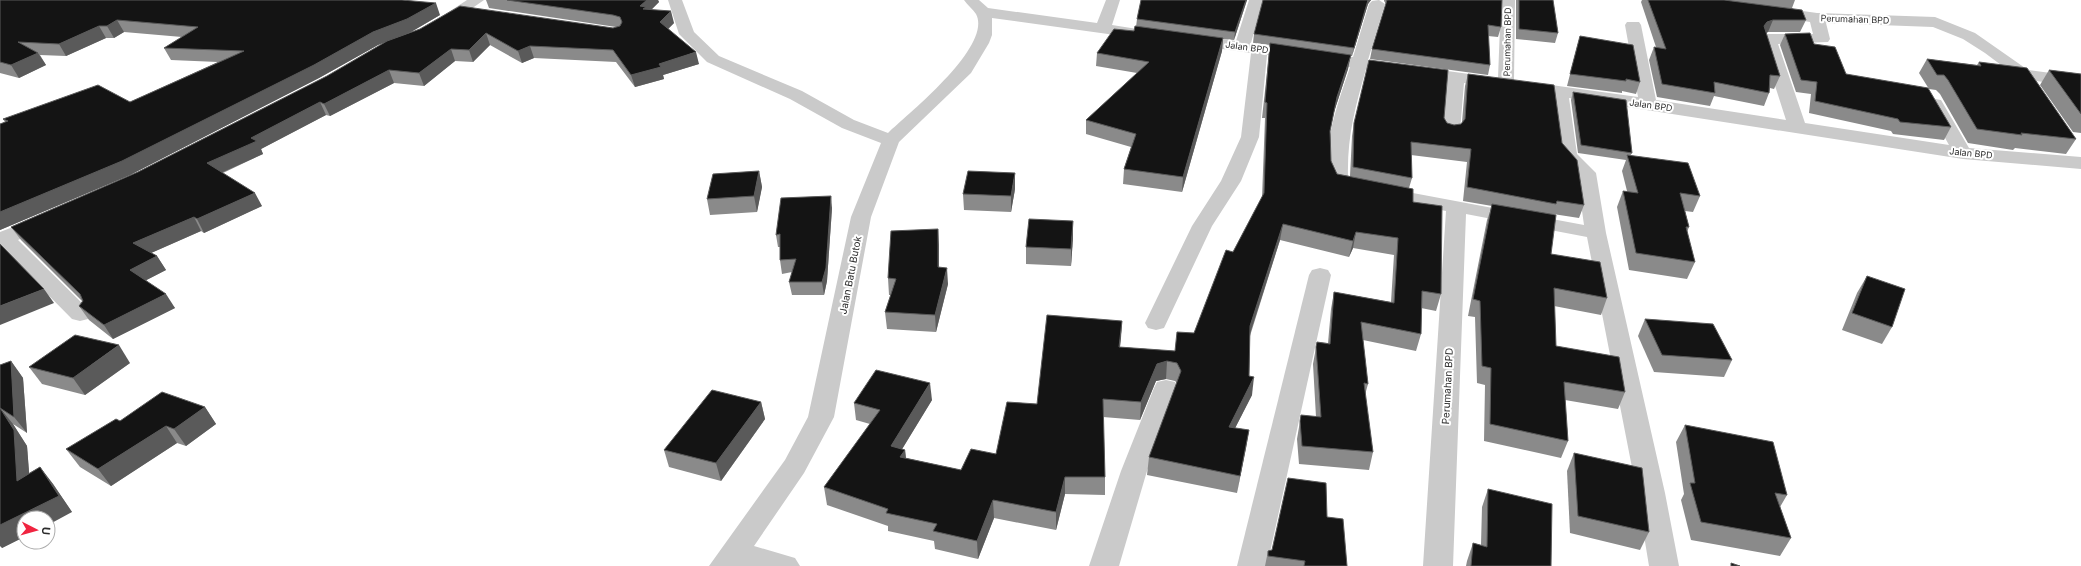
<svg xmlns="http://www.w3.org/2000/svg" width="2081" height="566" viewBox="0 0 2081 566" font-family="Inter,sans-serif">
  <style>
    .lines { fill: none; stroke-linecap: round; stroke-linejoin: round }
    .minor { fill: #cacaca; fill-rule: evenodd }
    .wall { fill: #8a8a8a }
    .shaded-wall { fill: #5a5a5a }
    .building { fill: #141414; stroke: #5a5a5a }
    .labels { text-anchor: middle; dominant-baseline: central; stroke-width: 4; stroke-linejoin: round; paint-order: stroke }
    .far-street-label { font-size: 9px; fill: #2d2d2d; stroke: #fff }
    .street-label { font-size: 10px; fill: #2d2d2d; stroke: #fff }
  </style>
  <rect width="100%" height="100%" fill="#fff"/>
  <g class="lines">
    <g class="minor">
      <path d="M467 0H484L448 25H438L435 22 438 19Z"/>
      <path d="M668 0H682L694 32 719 56 802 91 854 120 888 133C909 113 993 46 976 14 973 9 967 5 964 0H979L988 8 1097 23 1106 0H1120L1112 25 1150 31 1152 34 1150 37 1144 39 992 18V35L989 43 971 73 899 142 871 217 834 417 804 473 754 546 795 558 800 566H709L785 460 808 417 851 217 881 143 842 128 790 99 707 62 679 34Z"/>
      <path d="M1249 0H1263L1251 43 1353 57 1369 4 1372 1 1379 0 1385 4 1368 60 1498 78 1501 0H1515L1514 80 1638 97 1625 25 1627 22H1639L1641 25 1656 100 1786 120 1760 39 1762 36 1768 34H1813L1810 22 1769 15 1766 12 1769 9 1774 7 1817 13 1935 17 1975 33 2028 70 2081 77V87L2036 81 2040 86 2037 90 2031 91 2025 90 2017 77 1985 53 1963 39 1933 27 1826 23 1830 39 1828 42 1778 44 1805 123 1949 145 1926 104 1929 100 1935 99 1941 100 1969 148 2081 157V169L1963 159 1569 98 1577 154 1596 173 1606 233 1665 493 1679 566H1649L1637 493 1587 237 1466 214 1453 566H1423L1446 211 1342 191 1335 189C1315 161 1340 98 1350 67L1267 55 1259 137 1241 181 1212 226 1164 328 1156 330 1148 328 1145 323 1192 226 1221 181 1241 137 1251 53 1194 45 1188 43 1186 40 1188 37 1194 35 1236 41ZM1366 69 1447 81 1442 131 1445 135 1451 136 1457 135 1460 131 1464 83 1552 96 1559 156 1577 175 1584 225 1349 181 1348 177C1347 137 1355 108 1366 69Z"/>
      <path d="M44 215 51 217 54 221 51 225 18 240 88 309 91 314 88 319 80 321 72 319 0 246V232Z"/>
      <path d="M1320 268 1328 270 1331 275 1267 566H1237L1309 275 1312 270Z"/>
      <path d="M1166 380 1175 382 1178 388 1147 471 1119 566H1089L1121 471 1154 388 1157 382Z"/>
    </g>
  </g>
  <g class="wall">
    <path d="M0 0 440 15 411 32 378 45 319 78 130 175 0 230V124L5 122 3 119 130 102 218 62 171 60 164 48 182 37 124 32 114 38H106L66 56 40 55 46 65 19 78 0 73Z"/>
    <path d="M486 0H658L659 2 651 10 674 23 668 29 699 64 663 75 664 79 635 87 616 62 534 58 522 63 490 45 473 62 455 61 424 86 394 83 330 116 326 115 261 149 263 154 223 173 262 206 204 233 201 231 151 253 157 256 166 270 146 280 175 308 113 339 89 320 79 306 82 301 21 240 11 227 138 172 420 29 613 28 616 27 489 8Z"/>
    <path d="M1247 0 1234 40 1223 39 1222 51 1182 192 1123 184 1124 169 1131 147 1086 134V120L1137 73 1096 66 1097 53 1134 31 1136 27 1137 19Z"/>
    <path d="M1263 0H1371L1368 4 1352 56H1350L1348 69 1334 112 1330 132 1331 161 1337 174 1350 176 1352 136 1354 123 1444 118 1447 123 1454 125 1461 124 1462 122 1465 86 1468 74 1562 143 1584 205 1579 218 1553 214 1551 254 1607 298 1601 315 1554 306 1556 346 1625 392 1618 409 1565 400 1568 441 1561 458 1484 441 1485 385 1477 383 1475 317 1468 316 1487 220 1492 206 1463 201 1467 162 1411 155 1412 178 1409 188 1441 294 1436 311 1421 308V334L1416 351 1363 340 1368 384 1365 395 1373 452 1369 470 1299 464 1297 439 1301 415 1316 417 1313 364 1317 342 1328 343 1331 309 1334 292 1391 302 1394 255 1353 248 1349 257 1280 240 1250 336 1249 376 1252 395 1235 428 1249 430 1237 493 1147 475 1149 457 1177 383 1175 381 1166 379 1156 381 1140 420 1103 417 1105 477V495L1065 494 1056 530 994 518 978 559 935 549 934 541 888 531V526L827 505 824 487 870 424 856 420 854 403 932 400 902 449 905 450 906 458 961 470 996 454 1037 404 1122 321 1120 347 1175 351 1194 333 1233 252 1262 197 1265 118H1262L1270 45 1253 43 1254 34Z"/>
    <path d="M1384 0H1502L1501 27 1498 37 1488 36 1490 65 1488 75 1370 59 1372 49 1386 4 1384 1Z"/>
    <path d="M1516 0H1553L1558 33 1555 43 1516 39Z"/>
    <path d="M1642 0H1795L1792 8 1806 20 1800 32H1768L1766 33 1780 76 1774 89 1770 88 1769 93 1764 106 1714 96 1710 106 1657 97 1649 60 1654 47H1656L1641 2Z"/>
    <path d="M1785 34 1814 44 1846 74 1951 127 1944 140 1893 134 1891 131 1809 113 1811 94 1796 92 1780 45Z"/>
    <path d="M1580 36 1640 82 1636 94 1622 91V93L1567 86 1577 47Z"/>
    <path d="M1927 59 1977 65 1979 62 2076 139 2066 154 2015 148 2013 150 1968 143 1940 94 1936 90 1929 89 1919 73Z"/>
    <path d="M2049 70 2081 74V133L2073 132 2040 85Z"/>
    <path d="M1573 92 1632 153 1630 156 1700 196 1693 212 1685 211 1689 227 1687 232 1695 262 1687 279 1629 270 1617 207 1623 191H1627L1622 171 1626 160 1578 153 1571 100Z"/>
    <path d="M759 171 762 187 757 212 710 215 707 199Z"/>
    <path d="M1015 189 1011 212 964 210 963 194Z"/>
    <path d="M832 208 827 281 824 295H792L789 282 792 272 782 274 780 260V247H778L776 235Z"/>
    <path d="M1073 238 1071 266 1026 264V247Z"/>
    <path d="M939 245V267L948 284 936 332 887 329 885 312 891 295H889L888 278Z"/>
    <path d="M1867 276 1892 327 1882 344 1842 330 1857 293Z"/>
    <path d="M1645 319 1732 360 1724 377 1654 372 1638 336Z"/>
    <path d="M11 361 23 378 27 433 13 424 27 446 29 473 40 467 53 484 72 512 24 518V537L2 548 0 365Z"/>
    <path d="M130 363 85 395 42 384 29 367Z"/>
    <path d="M761 402 765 419 721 481 669 467 664 450Z"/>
    <path d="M205 407 216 424 186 446 177 443 111 486 80 467 66 449 120 421Z"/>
    <path d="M1685 425 1787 495 1780 507 1791 538 1780 556 1691 540 1681 500 1684 494 1676 442Z"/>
    <path d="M1574 453 1649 532 1640 550 1570 533 1567 471Z"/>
    <path d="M1488 489 1551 566H1466L1467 561 1473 543 1481 545 1482 507Z"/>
    <path d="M1327 517 1347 566H1265L1268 551 1272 550Z"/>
  </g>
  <g class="shaded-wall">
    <path d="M647 0H658L659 2 647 14 640 6Z"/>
    <path d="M1246 0H1247L1234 40 1235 32Z"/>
    <path d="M1368 0H1371L1368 4 1352 56 1354 48Z"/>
    <path d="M436 3 440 15 411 32 378 45 319 78 130 175 0 230V212L373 32Z"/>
    <path d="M671 11 674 23 663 34 660 22Z"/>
    <path d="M117 20 124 32 114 38 107 26Z"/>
    <path d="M1773 20 1768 32 1762 35 1764 26 1767 22Z"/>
    <path d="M99 26 106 38 66 56 59 44Z"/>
    <path d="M486 33 490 45 473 62 469 50Z"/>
    <path d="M1223 38 1222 51 1182 192 1183 177Z"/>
    <path d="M530 46 534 58 522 63 518 51Z"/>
    <path d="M451 49 455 61 424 86 419 73Z"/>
    <path d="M696 52 699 64 663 75 664 79 635 87 631 75 659 64Z"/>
    <path d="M38 53 46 65 19 78 11 65Z"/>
    <path d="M1351 55 1348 69 1334 112 1327 146 1337 97Z"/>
    <path d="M389 70 394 83 330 116 324 104Z"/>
    <path d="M320 102 326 115 261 149 263 154 214 176 207 163 251 138Z"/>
    <path d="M759 171 762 187 757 212 754 196Z"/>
    <path d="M1015 173V189L1011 212V196Z"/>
    <path d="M255 193 262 206 204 233 197 219Z"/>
    <path d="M831 196 832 208 827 281 824 295 822 282Z"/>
    <path d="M194 217 201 231 142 257 133 243Z"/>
    <path d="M1073 221V238L1071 266V249Z"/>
    <path d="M1283 224 1280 240 1247 343 1250 326Z"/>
    <path d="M938 229 939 245V284L938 267Z"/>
    <path d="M1356 232 1353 248 1349 257 1353 241Z"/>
    <path d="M157 256 166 270 139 284 130 270Z"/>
    <path d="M947 268 948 284 936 332 935 315Z"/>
    <path d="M44 289 54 303 0 325V306Z"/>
    <path d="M166 294 175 308 113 339 104 325Z"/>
    <path d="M1122 321 1121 338 1118 364 1119 347Z"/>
    <path d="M119 345 130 363 85 395 73 378Z"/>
    <path d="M11 361 23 378 27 433 14 417Z"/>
    <path d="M1167 361 1166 379 1156 381 1140 420 1141 402 1157 364Z"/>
    <path d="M1254 377 1252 395 1227 444 1229 427Z"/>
    <path d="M930 383 932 400 893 464 891 446Z"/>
    <path d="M761 402 765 419 721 481 716 463Z"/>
    <path d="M205 407 216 424 186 446 174 429Z"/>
    <path d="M0 408 13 424 27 446 31 497 17 481Z"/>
    <path d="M166 426 177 443 111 486 98 469Z"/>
    <path d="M1249 430 1246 448 1237 493 1240 476Z"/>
    <path d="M905 450 907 468 900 457Z"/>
    <path d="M40 467 53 484 72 512 48 525V518H24V537L2 548 0 546V525Z"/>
    <path d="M1065 477V494L1056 530V512Z"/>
    <path d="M993 500 994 518 978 559 977 541Z"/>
  </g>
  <g class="building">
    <path d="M0 0H402L436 3 407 19 373 32 314 65 122 161 0 212V124L8 121 3 119 98 85 130 102 244 51 164 48 198 27 117 20 107 26H99L59 44 18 42 38 53 11 65 0 62Z"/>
    <path d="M507 0H647L640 6 646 7 643 9 671 11 660 22 696 52 659 64 661 67 631 75 613 50 530 46 518 51 486 33 469 50 451 49 419 73 389 70 324 104 320 102 251 138 257 141 207 163 255 193 197 219 194 217 133 243 157 256 130 270 166 294 104 325 79 306 83 301 80 294 11 227 138 172 327 76 387 41 420 29 460 6 613 28 620 26 622 22 620 17 613 15Z"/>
    <path d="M1141 0H1246L1235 32 1137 19Z"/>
    <path d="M1263 0H1368L1354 48 1254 34Z"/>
    <path d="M1387 0H1502L1501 27 1488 25 1490 65 1372 49Z"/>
    <path d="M1519 0H1553L1558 33 1519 29Z"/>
    <path d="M1648 0H1724L1802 10 1806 20H1773L1767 22 1764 26 1780 76 1770 75 1769 93 1714 82 1715 93 1662 84 1654 47 1666 49Z"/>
    <path d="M1135 26 1223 38 1183 177 1124 169 1136 134 1086 120 1149 62 1097 53 1114 29 1134 31Z"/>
    <path d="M1810 33 1814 44 1835 47 1846 74 1928 88 1951 127 1900 122 1898 119 1815 101 1817 82 1801 80 1785 34Z"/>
    <path d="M1580 36 1633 45 1640 82 1626 79V81L1570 74Z"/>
    <path d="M1270 43 1351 55 1337 97 1330 131 1331 161 1337 174 1413 189V202L1442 206 1441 294 1422 291 1421 334 1361 322 1368 384 1364 383 1373 452 1302 446 1300 421 1301 415 1321 417 1316 347 1317 342 1330 344 1334 292 1394 303 1398 238 1356 232 1353 241 1283 224 1250 326 1249 376 1254 377 1229 427 1249 430 1240 476 1149 457 1181 371 1177 363 1167 361 1157 364 1141 402 1103 399 1105 477H1065L1056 512 993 500 977 541 933 531 937 524 886 513 888 509 824 487 880 410 854 403 876 370 930 383 891 446 905 450 900 457 961 470 971 449 996 454 1007 402 1037 404 1047 315 1122 321 1119 347 1175 351 1177 332 1194 333 1226 250 1233 252 1264 193 1267 103 1265 102Z"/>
    <path d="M1927 59 1981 66 1979 62 2027 68 2076 139 2021 133 2022 135 1977 129 1948 80 1944 75H1937Z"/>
    <path d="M1369 60 1448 70 1444 118 1447 123 1454 125 1461 124 1465 119 1468 74 1554 85 1562 143 1577 160 1584 205 1557 201 1556 204 1467 187 1471 149 1411 142 1412 178 1353 167 1354 123Z"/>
    <path d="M2049 70 2081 74V114Z"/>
    <path d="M1573 92 1626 100 1632 153 1581 145Z"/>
    <path d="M1627 155 1688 163 1700 196 1680 193 1689 227H1686L1695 262 1636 253 1623 191 1638 193Z"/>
    <path d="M759 171 754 196 707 199 713 174Z"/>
    <path d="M968 171 1015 173 1011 196 963 194Z"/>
    <path d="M831 196 826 268 822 282H789L796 259 780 260V234L776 235 781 198Z"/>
    <path d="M1492 204 1556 215 1551 254 1600 262 1607 298 1554 288 1556 346 1619 357 1625 392 1564 382 1568 441 1490 424 1491 368 1482 366 1480 301 1473 299Z"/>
    <path d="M1029 219 1073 221 1071 249 1026 247Z"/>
    <path d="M938 229V267L947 268 935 315 885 312 896 279 888 278 891 231Z"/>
    <path d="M0 244 44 289 0 306Z"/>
    <path d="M1867 276 1905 289 1892 327 1852 313Z"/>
    <path d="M1645 319 1713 324 1732 360 1662 355Z"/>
    <path d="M75 335 119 345 73 378 29 367Z"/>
    <path d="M11 361 14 417 0 408 14 430 17 481 40 467 59 496 0 525V365Z"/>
    <path d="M712 390 761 402 716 463 664 450Z"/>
    <path d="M162 392 205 407 174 429 166 426 98 469 66 449 116 419 120 421Z"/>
    <path d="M1685 425 1773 442 1787 495 1775 493 1791 538 1701 522 1690 483H1695Z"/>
    <path d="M1574 453 1642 468 1649 532 1578 516Z"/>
    <path d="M1288 478 1326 483 1327 517 1343 519 1347 566H1304L1305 561 1268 556V551L1272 550Z"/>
    <path d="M1488 489 1552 504 1551 566H1471L1473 543 1487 547Z"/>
    <path d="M1731 563 1740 566H1731Z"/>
  </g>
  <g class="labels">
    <g class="far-street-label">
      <text transform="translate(1855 19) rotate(2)">Perumahan BPD</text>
      <text transform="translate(1507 42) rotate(-89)">Perumahan BPD</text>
      <text transform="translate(1247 47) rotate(8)">Jalan BPD</text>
      <text transform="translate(1651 105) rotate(8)">Jalan BPD</text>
      <text transform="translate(1971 153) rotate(6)">Jalan BPD</text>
    </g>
    <g class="street-label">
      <text transform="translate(850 275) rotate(-79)">Jalan Batu Butok</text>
      <text transform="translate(1447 386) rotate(-87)">Perumahan BPD</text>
    </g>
  </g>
  <g transform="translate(36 530) rotate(96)"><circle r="19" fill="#ffffff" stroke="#ababab"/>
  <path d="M0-3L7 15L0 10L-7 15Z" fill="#f02440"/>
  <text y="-6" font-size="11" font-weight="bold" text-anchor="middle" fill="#2d2d2d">U</text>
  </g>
</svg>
